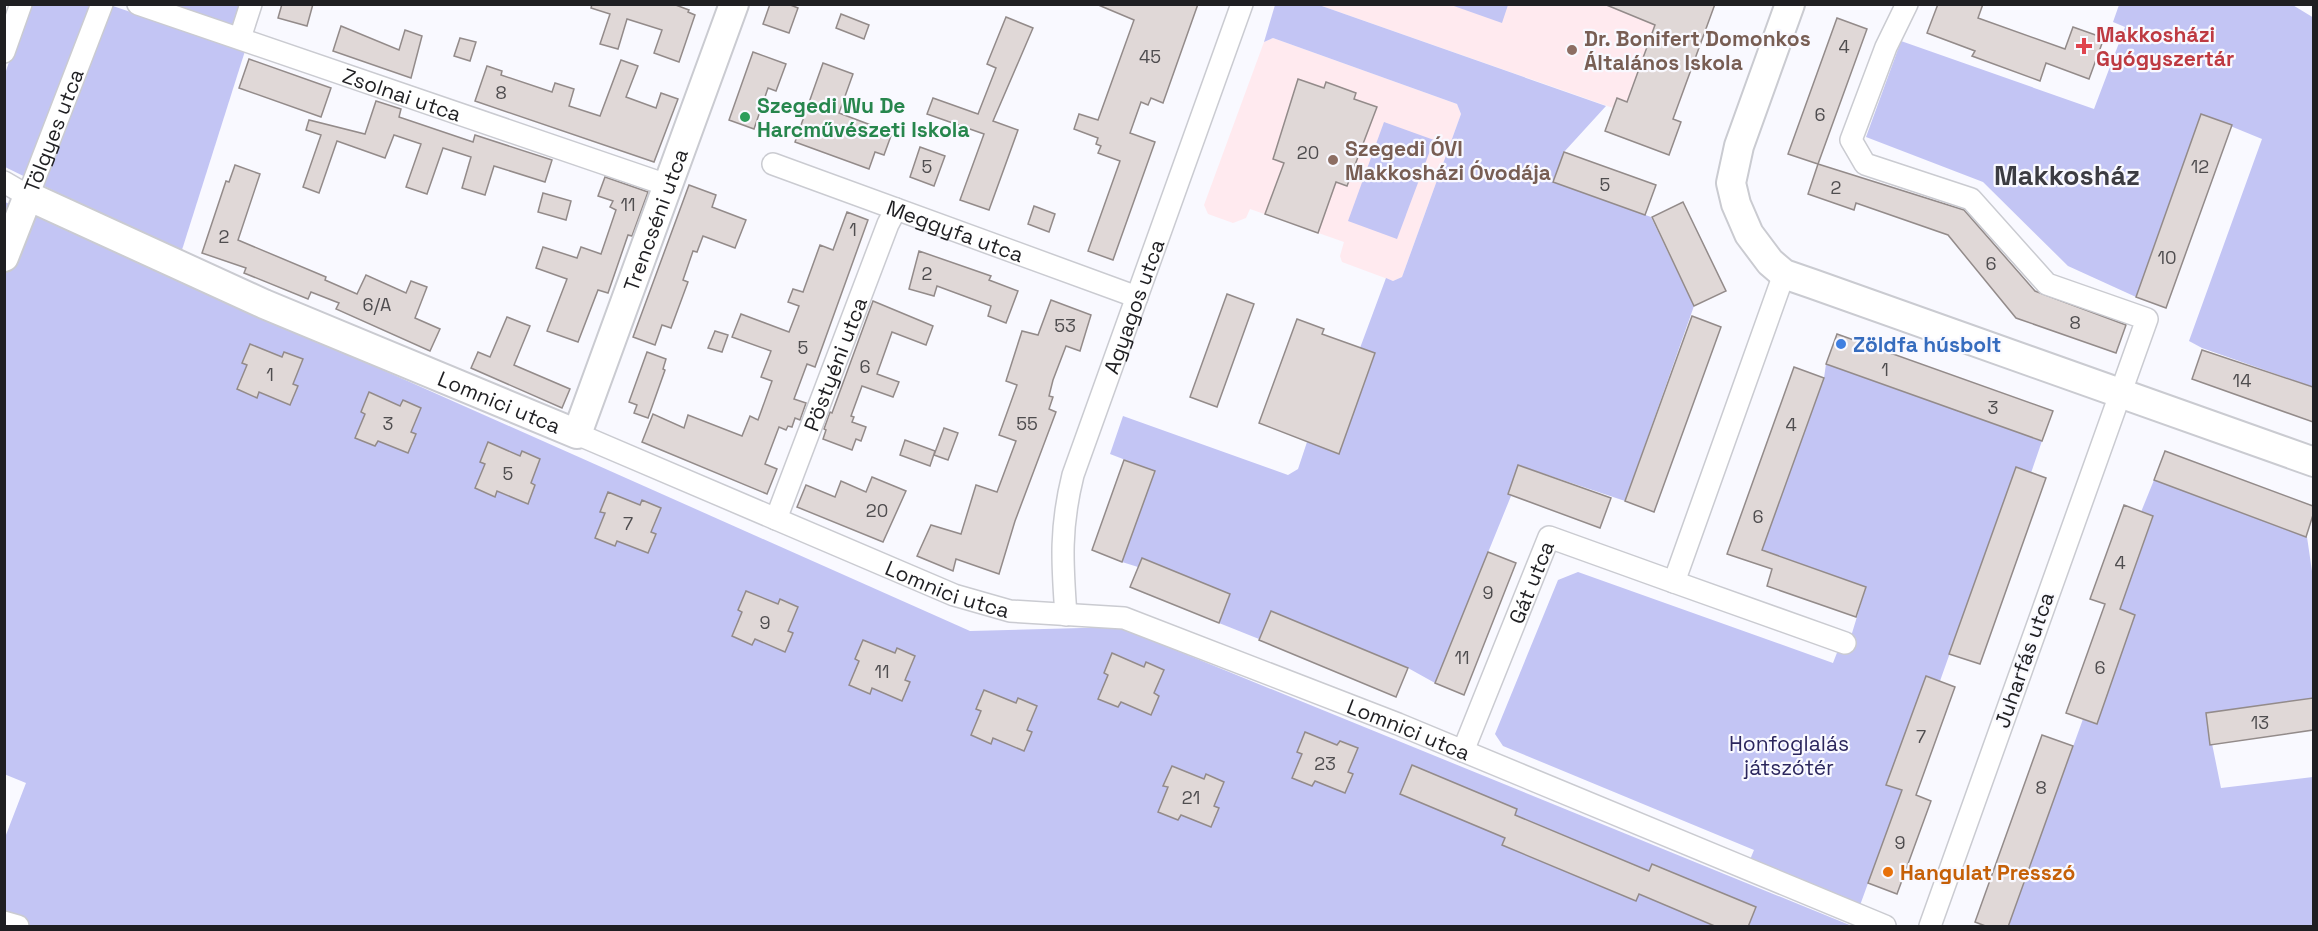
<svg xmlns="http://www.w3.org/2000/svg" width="2318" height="931" viewBox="0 0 2318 931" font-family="'Space Grotesk',sans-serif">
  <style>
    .education { fill: #ffeaef }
    .green { fill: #c3c5f4 }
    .building { fill: #e0d8d7; stroke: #938b8a; stroke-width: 1.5 }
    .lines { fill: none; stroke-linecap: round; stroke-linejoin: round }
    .street-casing { stroke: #cacbd1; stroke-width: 24 }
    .secondary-casing { stroke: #cacbd1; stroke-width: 32 }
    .street { stroke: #fff; stroke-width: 21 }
    .secondary { stroke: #fff; stroke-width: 28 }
    .health-dot { fill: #e0444e; stroke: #f9f9ff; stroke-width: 2 }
    .education-dot { fill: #8d6e63; stroke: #f9f9ff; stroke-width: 2 }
    .leisure-dot { fill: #2e9e5b; stroke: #f9f9ff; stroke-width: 2 }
    .shop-dot { fill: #3f7fe0; stroke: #f9f9ff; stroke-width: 2 }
    .food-dot { fill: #e8710a; stroke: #f9f9ff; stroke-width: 2 }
    .labels { text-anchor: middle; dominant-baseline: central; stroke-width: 4.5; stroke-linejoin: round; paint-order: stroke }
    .number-label { font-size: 18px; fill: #4f4d4f }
    .health-label { font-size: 21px; font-weight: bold; fill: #be3a42; stroke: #f9f9ff; text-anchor: start }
    .education-label { font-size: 21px; font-weight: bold; fill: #785e54; stroke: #f9f9ff; text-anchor: start }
    .street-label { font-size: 21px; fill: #1f1f22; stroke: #f9f9ff }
    .leisure-label { font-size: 21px; font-weight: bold; fill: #27864d; stroke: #f9f9ff; text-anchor: start }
    .shop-label { font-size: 21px; font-weight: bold; fill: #366cbe; stroke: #f9f9ff; text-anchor: start }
    .park-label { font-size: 21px; fill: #2b265d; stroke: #f9f9ff }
    .food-label { font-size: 21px; font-weight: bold; fill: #c56008; stroke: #f9f9ff; text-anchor: start }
    .district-label { font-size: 27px; font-weight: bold; fill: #3c3c42; stroke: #f9f9ff }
  </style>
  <rect width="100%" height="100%" fill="#f9f9ff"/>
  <g class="education">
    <path d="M1319 5H1715L1680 102 1660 95 1654 112 1681 122 1669 155 1605 131 1613 108Z"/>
    <path d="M1273 38 1457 104 1461 114 1402 277 1393 281 1342 262 1340 256 1344 242 1250 209 1246 218 1233 223 1208 214 1204 205 1264 42Z"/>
  </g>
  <g class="green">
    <path d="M2291 4 2314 18 2313 387 2202 348 2189 341 2262 139 2201 114 2136 297 2068 266 1983 182 1866 137 1901 41 2094 109 2125 27 2113 22 2119 5Z"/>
    <path d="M28 5H110L245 51 181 253 5 167V74Z"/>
    <path d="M163 5H244L237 25 229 28Z"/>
    <path d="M1275 5H1319L1606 106 1564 152 1553 182 1651 217 1694 306 1625 501 1518 465 1508 494 1511 496 1435 683 1408 668 1271 611 1259 639 1219 623 1230 594 1142 558 1138 567 1122 562 1154 471 1110 454 1123 416 1288 475 1298 469 1307 442 1339 453 1375 353 1360 348 1386 278 1393 281 1402 277 1461 114 1457 104 1273 38 1264 42Z"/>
    <path d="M1451 5H1508L1502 23Z"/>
    <path d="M1384 122 1434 140 1397 239 1348 221Z"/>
    <path d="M5 202 970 631 1119 627 1852 926H5L4 840 26 783 4 774Z"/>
    <path d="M1826 364 2042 441 2031 473 2016 468 1940 681 1887 785 1902 790 1859 908 1749 862 1754 850 1503 746 1495 734 1558 580 1578 572 1833 663 1838 650 1846 653 1866 587 1762 550 1824 378Z"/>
    <path d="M2154 480 2307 537 2313 578V698L2206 714 2221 788 2313 777V926H2008L2083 719 2097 723 2135 615 2120 609 2153 517 2141 512Z"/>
  </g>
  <g class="building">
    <path d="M282 4H313L307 26 278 18Z"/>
    <path d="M592 4H673L689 10 688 12 695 15 679 62 654 53 662 30 627 19 618 49 600 44 610 14 591 8Z"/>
    <path d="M770 4H788L798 8 789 33 763 24Z"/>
    <path d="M1096 4H1198L1163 103 1151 98 1148 105 1141 102 1130 133 1155 142 1113 260 1088 251 1120 161 1098 153 1101 146 1096 144 1098 138 1074 129 1079 114 1098 120 1134 20Z"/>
    <path d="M1604 4H1715L1673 119 1681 122 1669 155 1605 131 1617 98 1627 102 1655 25Z"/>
    <path d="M1938 4H1983L1978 18 2065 49 2073 27 2104 38 2089 79 2046 63 2040 81 1972 56 1975 51 1927 33Z"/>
    <path d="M841 14 869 25 864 39 836 28Z"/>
    <path d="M1006 17 1033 28 993 121 1018 130 989 210 960 200 984 134 927 114 933 98 978 114 996 68 987 64Z"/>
    <path d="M1837 18 1867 29 1818 164 1788 154Z"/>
    <path d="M341 26 399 50 405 30 422 36 411 78 333 51Z"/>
    <path d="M460 38 476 42 470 61 454 56Z"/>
    <path d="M753 52 786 64 776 91 768 88 754 129 729 120Z"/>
    <path d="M249 59 331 88 321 117 239 88Z"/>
    <path d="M621 60 638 66 626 97 656 108 661 93 678 99 654 162 475 101 487 66 502 71 501 75 552 92 555 83 574 89 569 106 600 116Z"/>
    <path d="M823 63 853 74 839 113 892 133 884 155 875 152 869 169 795 142Z"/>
    <path d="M1298 79 1324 88 1326 82 1356 93 1354 99 1377 107 1347 186 1336 182 1318 233 1265 214 1284 163 1273 159Z"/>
    <path d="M376 101 401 109 399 117 473 142 475 135 552 160 545 182 494 166 485 195 462 188 471 157 443 148 427 194 406 187 421 144 394 135 385 158 337 141 319 193 303 187 321 135 306 130 309 120 365 134Z"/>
    <path d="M2201 114 2232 125 2166 308 2136 297Z"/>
    <path d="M920 147 945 156 934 186 910 177Z"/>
    <path d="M1564 152 1656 185 1645 215 1553 182Z"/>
    <path d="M1818 164 1964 210 2035 291 2126 325 2116 353 2016 318 1948 235 1856 203 1854 210 1808 194Z"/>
    <path d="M235 165 260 174 238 240 326 277 325 280 357 294 366 275 406 293 411 281 427 287 415 318 440 329 430 351 336 309 339 303 311 292 308 299 244 273 246 268 202 253 226 181 229 182Z"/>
    <path d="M605 177 648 192 632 236 628 235 608 293 598 290 578 342 547 331 567 279 536 268 543 247 577 258 581 247 601 254 616 210 610 207 613 201 598 196Z"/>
    <path d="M689 185 716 195 712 207 746 220 735 248 703 236 697 252 693 251 683 280 688 282 671 328 662 325 655 345 633 337Z"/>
    <path d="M543 193 571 201 566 220 538 212Z"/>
    <path d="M1683 202 1726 291 1694 306 1652 217Z"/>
    <path d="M1034 206 1055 214 1049 232 1028 224Z"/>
    <path d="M847 212 868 220 815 367 807 364 794 399 806 403 800 420 795 418 792 427 788 426 786 430 779 427 765 464 777 469 767 494 642 442 653 414 684 428 688 415 742 436 750 416 758 420 772 381 761 377 771 351 732 337 741 314 789 332 799 306 788 302 793 289 803 292 820 245 833 250Z"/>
    <path d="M919 251 991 276 989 280 1018 291 1006 323 988 316 991 306 937 286 934 296 909 289Z"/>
    <path d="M1227 294 1254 304 1217 407 1190 397Z"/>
    <path d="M1051 300 1091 315 1080 351 1066 346 1053 380 1049 396 1053 397 1049 409 1056 412 1015 521 999 574 956 559 953 571 917 556 931 525 961 534 976 485 997 492 1016 441 999 435 1017 385 1006 381 1022 331 1038 335Z"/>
    <path d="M873 301 933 326 926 345 892 332 877 374 899 382 893 397 862 386 851 416 854 417 852 422 866 427 861 441 856 439 852 450 823 439 826 430 824 429 830 412 832 413Z"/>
    <path d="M1692 316 1721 327 1654 512 1625 501Z"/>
    <path d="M507 317 530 326 514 365 570 389 562 408 471 368 478 352 490 357Z"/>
    <path d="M1297 319 1324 329 1322 334 1375 353 1339 454 1259 423Z"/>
    <path d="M715 331 728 335 722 352 708 348Z"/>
    <path d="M1837 334 2053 411 2042 441 1826 364Z"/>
    <path d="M250 344 282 357 284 352 303 359 293 384 298 386 290 405 259 392 257 398 237 389 247 365 242 363Z"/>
    <path d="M2202 350 2313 387V422L2192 379Z"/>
    <path d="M647 352 666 359 663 369 665 370 648 418 634 413 637 405 629 402Z"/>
    <path d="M1794 367 1824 378 1762 550 1866 587 1856 617 1767 586 1772 569 1727 554Z"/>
    <path d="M369 392 400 406 403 400 421 408 411 432 416 434 408 453 378 441 375 446 355 438 365 414 361 412Z"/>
    <path d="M944 428 958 433 948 460 934 455Z"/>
    <path d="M905 440 935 451 930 466 900 455Z"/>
    <path d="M488 442 520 456 522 451 540 459 531 483 535 485 528 504 497 491 495 497 475 488 485 464 480 462Z"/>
    <path d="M2165 451 2313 506V515L2306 537 2154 480Z"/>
    <path d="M1124 460 1155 471 1122 562 1092 550Z"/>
    <path d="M1518 465 1611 498 1600 528 1508 494Z"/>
    <path d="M2016 467 2046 478 1980 664 1949 654Z"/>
    <path d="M872 477 906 491 883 542 797 507 806 485 835 497 841 481 866 492Z"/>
    <path d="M608 492 640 505 642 500 661 508 651 532 656 534 648 553 617 541 615 546 595 538 605 513 600 512Z"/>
    <path d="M2124 505 2153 516 2120 609 2135 615 2097 724 2066 713 2105 604 2090 599Z"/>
    <path d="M1488 552 1516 563 1464 695 1435 683Z"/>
    <path d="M1142 558 1230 594 1219 623 1130 587Z"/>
    <path d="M746 591 778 604 780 599 798 607 788 631 793 633 785 652 755 639 752 645 732 636 742 612 738 610Z"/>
    <path d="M1271 611 1408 668 1396 697 1259 640Z"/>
    <path d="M863 640 895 653 897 648 915 656 905 680 910 682 902 701 872 688 870 694 849 685 859 661 855 659Z"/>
    <path d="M1112 653 1144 667 1146 662 1164 670 1154 693 1159 696 1151 715 1121 702 1118 707 1098 699 1108 675 1104 673Z"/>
    <path d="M1926 676 1955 687 1916 795 1931 801 1897 894 1868 883 1902 790 1886 785Z"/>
    <path d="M984 690 1016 703 1018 698 1037 706 1027 730 1032 732 1024 751 993 738 991 744 971 735 981 711 976 709Z"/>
    <path d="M2313 698V730L2210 745 2206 713Z"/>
    <path d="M1305 732 1337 745 1340 741 1358 748 1348 772 1353 774 1345 793 1315 781 1312 786 1292 778 1302 754 1297 752Z"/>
    <path d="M2042 735 2073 746 2008 927H1988L1975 922Z"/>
    <path d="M1412 765 1517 809 1515 815 1649 871 1652 864 1756 907 1748 927H1717L1639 894 1636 901 1502 845 1505 838 1400 794Z"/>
    <path d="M1172 766 1204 779 1206 774 1224 782 1214 806 1219 808 1211 827 1181 815 1178 820 1158 812 1168 787 1163 786Z"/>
  </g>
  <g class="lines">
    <g class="street-casing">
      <g id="street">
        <path id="s1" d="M138 4 667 185"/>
        <path d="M1907 4 1886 47 1851 140 1865 164 1971 199 2047 284 2147 319 1930 926"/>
        <path d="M240 38 251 4"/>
        <path d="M4 52 21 4"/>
        <path id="s2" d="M773 164 1137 297"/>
        <path id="s3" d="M4 182 28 196 102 4"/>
        <path id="s4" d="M577 434 954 595 1010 611 1124 618 1398 724 1885 926"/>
        <path id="s5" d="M776 519 888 224 896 209"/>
        <path d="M1674 582 1845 643"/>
        <path id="s6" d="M1066 615C1062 562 1060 527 1073 475L1242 4"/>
        <path id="s7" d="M1463 751 1549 537 1674 582 1784 274"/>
        <path d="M4 922 18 926"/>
      </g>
    </g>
    <g class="secondary-casing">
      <g id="secondary">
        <path d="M1790 4 1739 146 1731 183 1736 204 1749 234 1770 262 1784 274 1813 284 2314 462"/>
        <path id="s8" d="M4 257 28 196 264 304 577 434 734 4"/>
      </g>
    </g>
    <use href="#street" class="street"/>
    <use href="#secondary" class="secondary"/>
  </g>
  <path class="health-dot" d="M2081 37h6v6h6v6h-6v6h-6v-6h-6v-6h6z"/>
  <g class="education-dot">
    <circle cx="1572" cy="50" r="6"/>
    <circle cx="1333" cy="160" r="6"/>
  </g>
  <circle class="leisure-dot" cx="745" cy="117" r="6"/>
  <circle class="shop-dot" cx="1841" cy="344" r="6"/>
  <circle class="food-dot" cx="1888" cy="872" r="6"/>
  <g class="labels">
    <g class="number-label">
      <text x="1844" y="46">4</text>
      <text x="1150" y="56">45</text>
      <text x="501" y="92">8</text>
      <text x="1820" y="114">6</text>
      <text x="1308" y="152">20</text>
      <text x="927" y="166">5</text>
      <text x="2200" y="166">12</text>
      <text x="1605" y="184">5</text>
      <text x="1836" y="187">2</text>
      <text x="628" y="204">11</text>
      <text x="853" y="229">1</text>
      <text x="224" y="236">2</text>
      <text x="2167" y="257">10</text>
      <text x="1991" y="263">6</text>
      <text x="927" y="273">2</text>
      <text x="377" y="304">6/A</text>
      <text x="2075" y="322">8</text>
      <text x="1065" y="325">53</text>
      <text x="803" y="347">5</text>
      <text x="865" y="366">6</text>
      <text x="1885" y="369">1</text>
      <text x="270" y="374">1</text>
      <text x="2242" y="380">14</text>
      <text x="1993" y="407">3</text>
      <text x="388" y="423">3</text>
      <text x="1027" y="423">55</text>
      <text x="1791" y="424">4</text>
      <text x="508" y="473">5</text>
      <text x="877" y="510">20</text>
      <text x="1758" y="516">6</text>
      <text x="628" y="523">7</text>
      <text x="2120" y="562">4</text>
      <text x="1488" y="592">9</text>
      <text x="765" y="622">9</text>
      <text x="1462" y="657">11</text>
      <text x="2100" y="667">6</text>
      <text x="882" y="671">11</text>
      <text x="2260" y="722">13</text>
      <text x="1921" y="736">7</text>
      <text x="1325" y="763">23</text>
      <text x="2041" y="787">8</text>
      <text x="1191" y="797">21</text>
      <text x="1900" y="842">9</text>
    </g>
    <g class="health-label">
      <text x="2096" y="34">Makkosházi<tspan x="2096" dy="24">Gyógyszertár</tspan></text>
    </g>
    <g class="education-label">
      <text x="1584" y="38">Dr. Bonifert Domonkos<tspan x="1584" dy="24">Általános Iskola</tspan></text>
      <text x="1345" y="148">Szegedi ÓVI<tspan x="1345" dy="24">Makkosházi Óvodája</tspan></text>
    </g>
    <g class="street-label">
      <text stroke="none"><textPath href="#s1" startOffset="279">Zsolnai utca</textPath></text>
      <text stroke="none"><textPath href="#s3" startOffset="98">Tölgyes utca</textPath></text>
      <text stroke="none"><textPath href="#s8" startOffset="892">Trencséni utca</textPath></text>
      <text stroke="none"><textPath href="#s2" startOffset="194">Meggyfa utca</textPath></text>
      <text stroke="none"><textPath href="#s6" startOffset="320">Agyagos utca</textPath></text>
      <text stroke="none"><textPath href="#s5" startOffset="166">Pöstyéni utca</textPath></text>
      <text stroke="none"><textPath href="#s8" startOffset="580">Lomnici utca</textPath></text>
      <text stroke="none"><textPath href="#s7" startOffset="182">Gát utca</textPath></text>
      <text stroke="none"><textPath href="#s4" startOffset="402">Lomnici utca</textPath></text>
      <text transform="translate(2024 660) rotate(-71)">Juharfás utca</text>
      <text stroke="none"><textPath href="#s4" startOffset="888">Lomnici utca</textPath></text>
    </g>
    <g class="leisure-label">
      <text x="757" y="105">Szegedi Wu De<tspan x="757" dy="24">Harcművészeti Iskola</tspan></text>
    </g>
    <g class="shop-label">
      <text x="1853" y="344">Zöldfa húsbolt</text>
    </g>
    <g class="park-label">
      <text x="1789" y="743">Honfoglalás<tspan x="1789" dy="24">játszótér</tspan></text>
    </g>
    <g class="food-label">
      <text x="1900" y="872">Hangulat Presszó</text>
    </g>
    <g class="district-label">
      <text x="2067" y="175">Makkosház</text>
    </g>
  </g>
  <rect width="2318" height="931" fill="none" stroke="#1f1f22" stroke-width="12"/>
</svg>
